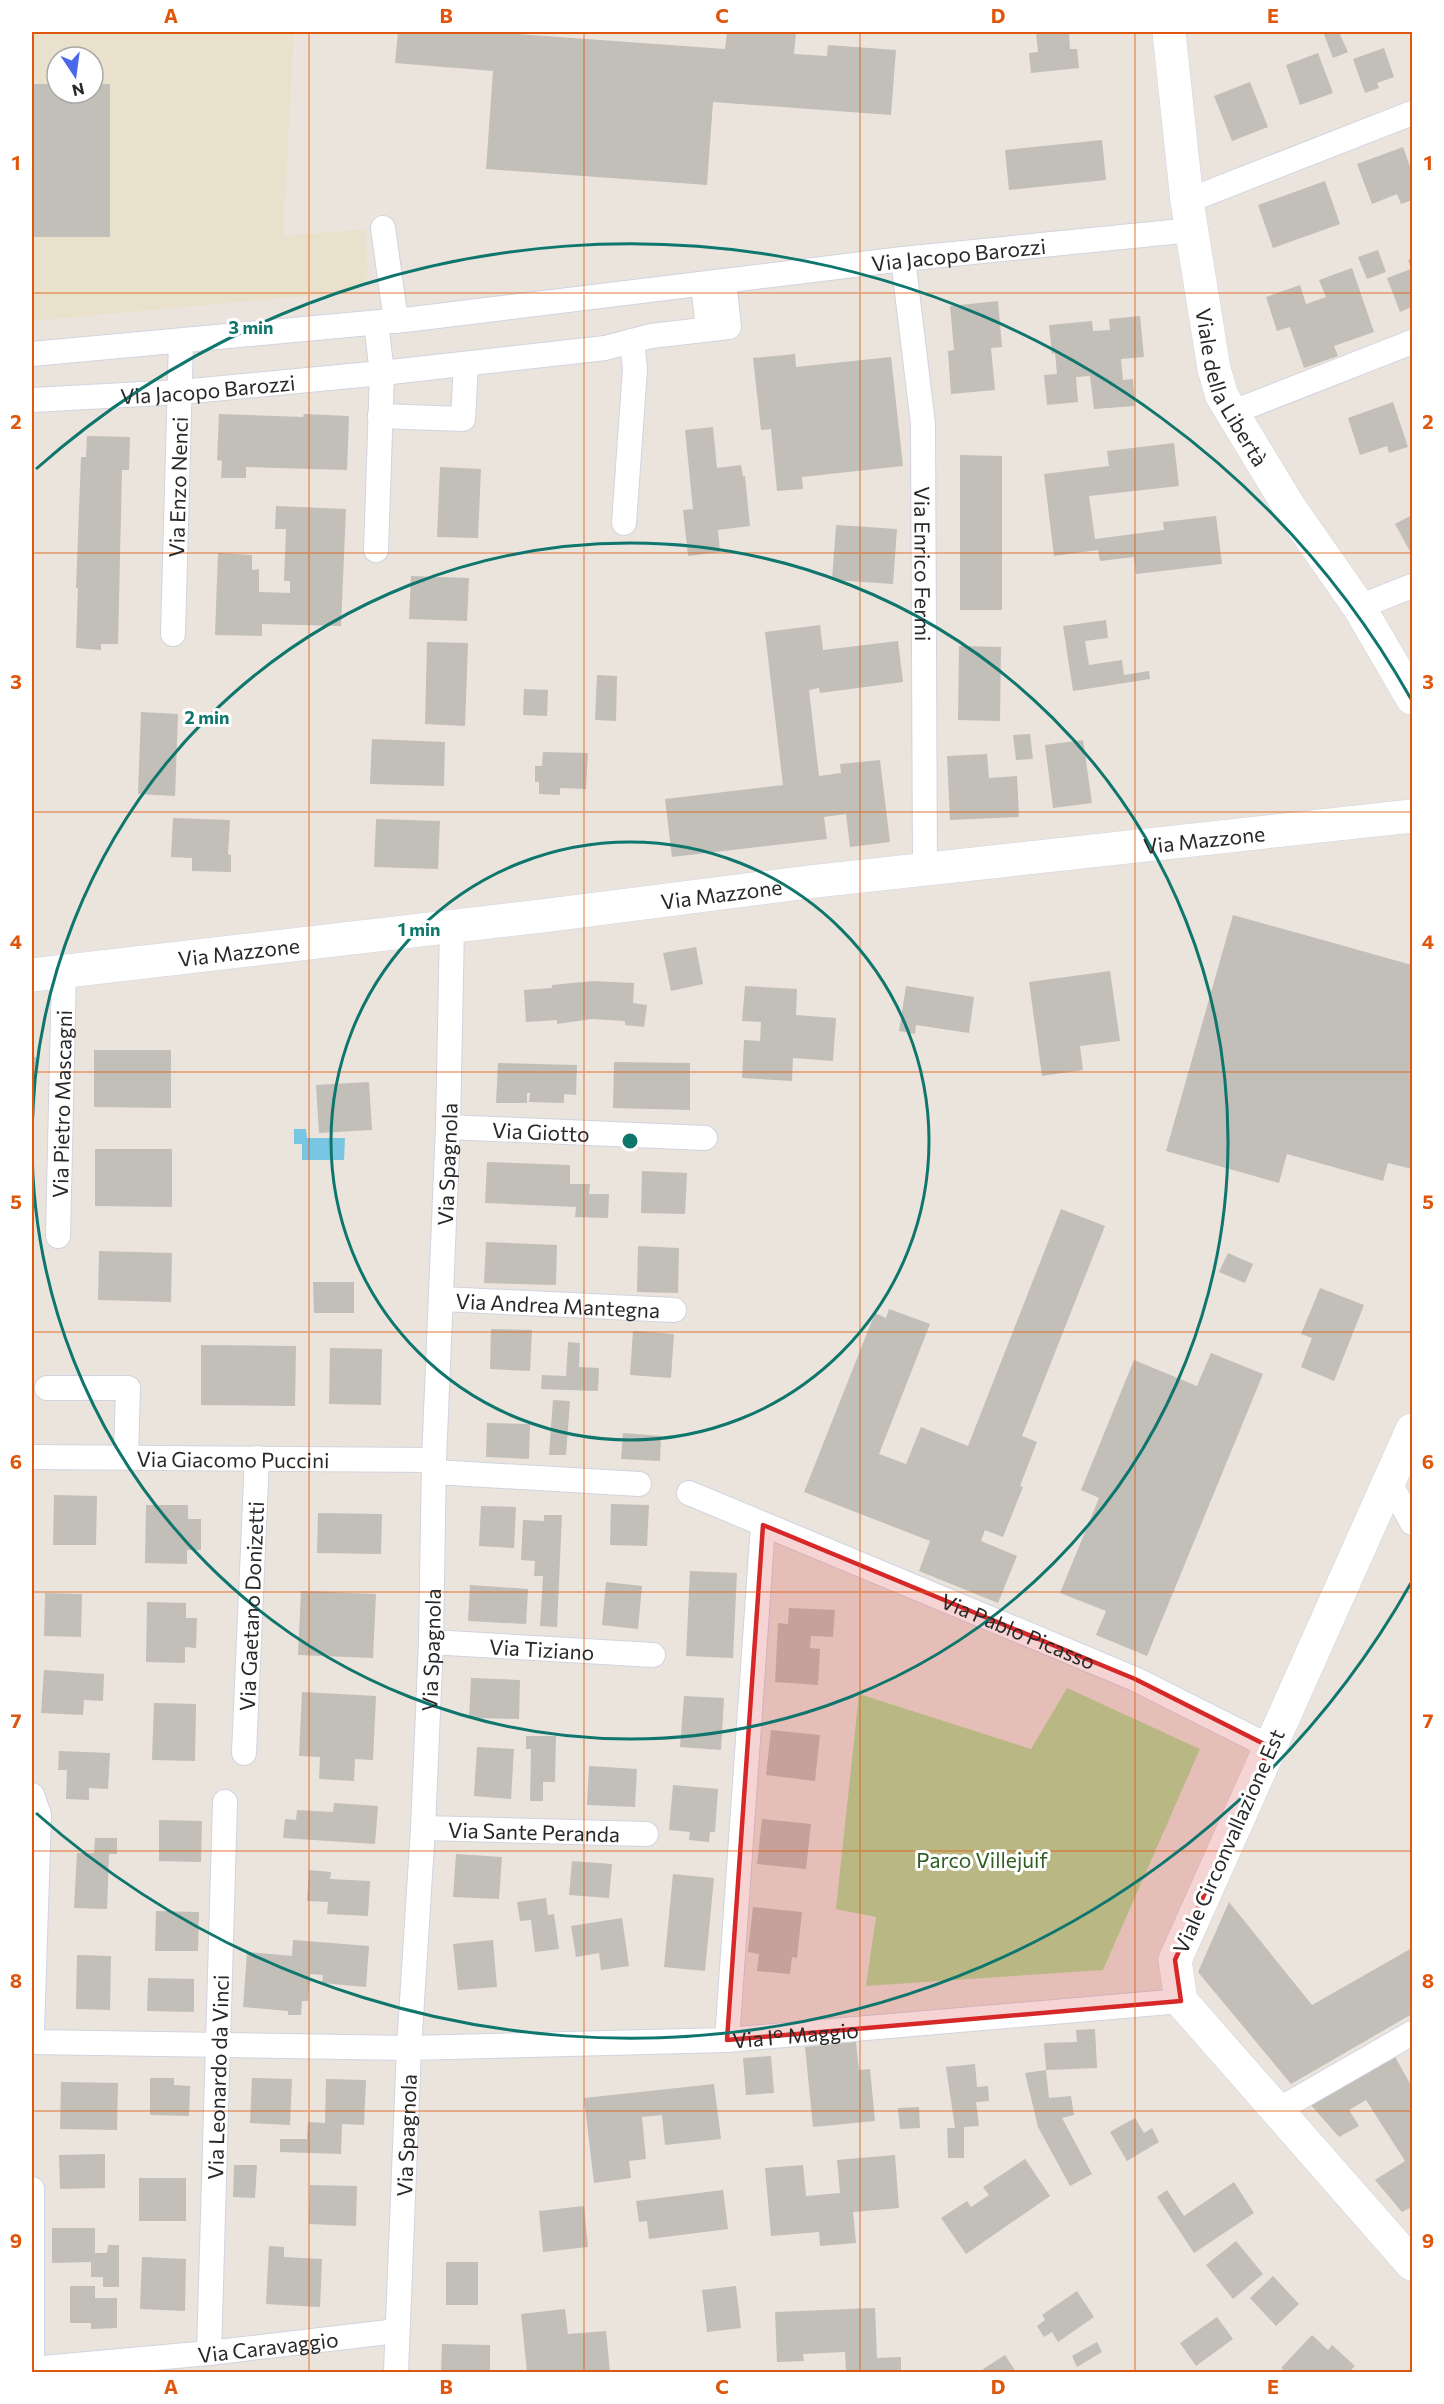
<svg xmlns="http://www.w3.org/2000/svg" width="1444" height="2404" viewBox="0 0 1444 2404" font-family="Commissioner,sans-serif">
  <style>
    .education { fill: #eae1cd; fill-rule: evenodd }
    .green { fill: #b2dc9d }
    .water { fill: #78c6e2 }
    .building { fill: #c2beb8 }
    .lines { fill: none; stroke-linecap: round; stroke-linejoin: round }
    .street-casing { stroke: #d1d4e0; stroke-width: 26 }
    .secondary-casing { stroke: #d1d4e0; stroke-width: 34 }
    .street { stroke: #fff; stroke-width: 24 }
    .secondary { stroke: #fff; stroke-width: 33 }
    .marked { fill: #d62828; fill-opacity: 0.2; stroke: #d62828; stroke-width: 4.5; stroke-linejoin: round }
    .grid { fill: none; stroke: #de570d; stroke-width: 1.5; stroke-opacity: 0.55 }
    .ring { fill: none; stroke: #0f766e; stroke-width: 3 }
    .labels { text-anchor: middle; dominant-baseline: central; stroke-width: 6; stroke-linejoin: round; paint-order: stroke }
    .street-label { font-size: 21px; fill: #292929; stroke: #fff }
    .park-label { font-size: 21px; fill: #2d5e20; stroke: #fff }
    .centre { fill: #0f766e; stroke: #fff; stroke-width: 3 }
    .ring-label { font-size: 18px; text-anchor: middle; font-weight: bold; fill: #0f766e; stroke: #fff; stroke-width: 6; stroke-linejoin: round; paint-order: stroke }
    .neatline { fill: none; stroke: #de570d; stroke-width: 2 }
    .grid-label { font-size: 20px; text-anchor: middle; font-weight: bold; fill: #de570d }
  </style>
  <rect width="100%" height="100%" fill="#eae4dc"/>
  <path class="education" d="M32 32H294L283 236 365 229 368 275 363 283 358 289 348 292 32 321ZM57 57H93V93H57Z"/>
  <path class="green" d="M1067 1688 1200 1749 1103 1970 866 1986 876 1917 836 1909 859 1694 1031 1749Z"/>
  <path class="water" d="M294 1129H306L307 1138H345L344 1160H302V1144H294Z"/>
  <g class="building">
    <path d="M398 32H517V34L725 49 727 32H796L794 54 827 56 828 45 896 50 891 115 713 102 707 185 486 169 493 71 395 63Z"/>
    <path d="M1036 32H1069L1070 49H1077L1079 68 1031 73 1029 53 1038 52Z"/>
    <path d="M1323 32H1339L1348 52 1333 58Z"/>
    <path d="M1384 48 1394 77 1377 83 1379 88 1365 93 1353 59Z"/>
    <path d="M1318 53 1333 93 1300 105 1286 65Z"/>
    <path d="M1250 82 1268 127 1232 141 1214 96Z"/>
    <path d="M32 84H57V93H93V84H110V237H32Z"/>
    <path d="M1102 140 1106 180 1009 190 1005 150Z"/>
    <path d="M1403 147 1412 172V200L1401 204 1397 194 1372 204 1357 164Z"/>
    <path d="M1325 181 1340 224 1273 248 1258 205Z"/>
    <path d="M1378 250 1386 272 1367 279 1358 257Z"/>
    <path d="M1412 258V307L1400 312 1387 278 1411 269 1408 260Z"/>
    <path d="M1352 268 1374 332 1334 346 1338 356 1304 368 1290 327 1277 331 1266 297 1300 285 1306 304 1326 297 1319 280Z"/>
    <path d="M998 301 1002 347 991 348 995 390 951 394 948 351 954 350 950 306Z"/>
    <path d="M1140 316 1144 357 1121 359 1123 380 1133 379 1135 406 1094 409 1090 376 1076 377 1078 402 1047 405 1044 375 1057 374 1055 353 1052 354 1049 325 1092 321 1093 331 1110 330 1109 319Z"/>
    <path d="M795 354 796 367 891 357 903 466 802 477 803 489 777 491 771 429 761 430 753 358Z"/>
    <path d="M1393 402 1408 447 1389 453 1387 446 1360 455 1348 418Z"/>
    <path d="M219 414 303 417 304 414 349 416 347 470 246 467V478H221L222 461 217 460Z"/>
    <path d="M713 427 717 468 741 465 743 476H745L750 526 718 530 720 552 688 556 683 510 693 509 685 430Z"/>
    <path d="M87 436 130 437 129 470H122L118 644H101V650L76 648 78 588H76L81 457H86Z"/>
    <path d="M1174 443 1179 486 1089 496 1095 539 1164 530 1163 522 1216 516 1222 564 1136 574 1134 557 1100 561 1098 550 1054 556 1044 474 1109 466 1107 451Z"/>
    <path d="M960 455 1002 456V610H960Z"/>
    <path d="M440 467 481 469 478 538 437 537Z"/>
    <path d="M276 506 346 509 341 626 262 624V636L215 635 218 553 252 555V570L259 569V592L290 593V581H284L286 529H275Z"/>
    <path d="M1412 515V555L1395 524Z"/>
    <path d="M836 525 897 529 893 584 832 580Z"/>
    <path d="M411 576 469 578 467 621 409 619Z"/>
    <path d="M1106 620 1108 638 1085 641 1089 665 1122 660 1124 675 1149 671 1150 679 1073 691 1063 626Z"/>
    <path d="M820 625 823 650 898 641 903 682 820 693 819 688 809 690 819 776 841 773 840 764 880 760 890 842 850 847 846 814 824 817 827 839 672 857 665 799 783 785 765 632Z"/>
    <path d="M427 642 468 643 465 726 425 724Z"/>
    <path d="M959 646 1001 647 1000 721 958 720Z"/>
    <path d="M597 675 617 676 616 721 595 720Z"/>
    <path d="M524 689 548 690 547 716 523 715Z"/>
    <path d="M141 712 178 714 175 796 138 794Z"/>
    <path d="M1030 734 1033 759 1016 760 1013 735Z"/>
    <path d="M372 739 445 742 444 786 370 784Z"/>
    <path d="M1083 740 1092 803 1053 808 1045 745Z"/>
    <path d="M543 752 588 753 586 789 560 788V795L539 794V782H535V766H542Z"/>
    <path d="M987 754 989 778 1017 776 1019 817 950 820 947 756Z"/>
    <path d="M32 802 34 803V877H32Z"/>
    <path d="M173 818 230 820 228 854 231 855V872L192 871V858L171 857Z"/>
    <path d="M376 819 440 821 438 869 374 867Z"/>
    <path d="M1233 915 1412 965V1169L1388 1163 1383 1181 1287 1154 1279 1183 1166 1151Z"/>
    <path d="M696 947 703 984 671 991 663 953Z"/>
    <path d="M1110 971 1120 1041 1080 1046 1083 1070 1042 1076 1029 982Z"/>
    <path d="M593 981 634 983 633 1003 647 1005 644 1027 625 1025V1021L591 1019 557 1024V1020L526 1022 524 990 552 988V985Z"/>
    <path d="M745 986 797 989 796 1015 836 1018 833 1061 793 1058 792 1081 742 1078 744 1040 760 1041 761 1022 742 1021Z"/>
    <path d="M906 986 974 997 969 1033 916 1025 915 1034 899 1031Z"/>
    <path d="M94 1050H171V1108L94 1107Z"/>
    <path d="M32 1057H36L35 1115H32Z"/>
    <path d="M614 1062 690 1063V1110L613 1108Z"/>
    <path d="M498 1063 577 1065 576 1095 564 1094V1103L529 1102 530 1093H527V1103H496Z"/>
    <path d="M369 1082 372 1130 319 1133 316 1085Z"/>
    <path d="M95 1149H172V1207L95 1206Z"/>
    <rect x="32" y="1154" width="2" height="58"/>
    <path d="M487 1162 570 1165V1184H590L589 1194H609L608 1218 575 1217 576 1207 485 1203Z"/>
    <path d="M642 1171 687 1173 685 1214 641 1213Z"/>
    <path d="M1061 1209 1105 1226 1022 1436 1037 1442 1020 1486 1023 1487 1003 1537 985 1530 981 1541 1017 1556 998 1603 919 1571 930 1541 804 1492 875 1313 886 1318 889 1309 930 1324 879 1454 906 1464 921 1427 968 1446Z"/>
    <path d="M486 1242 557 1245 556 1285 484 1283Z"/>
    <path d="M638 1246 679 1248 678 1293 637 1292Z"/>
    <path d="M99 1251 172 1253 171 1302 98 1300Z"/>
    <path d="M1228 1253 1253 1264 1245 1283 1219 1272Z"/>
    <path d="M313 1282H354V1313H314Z"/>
    <path d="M1320 1288 1364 1305 1334 1381 1301 1367 1312 1338 1301 1334Z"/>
    <path d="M491 1329 532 1330 530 1371 490 1369Z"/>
    <path d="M633 1331 674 1334 671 1378 630 1375Z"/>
    <path d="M568 1342 580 1343 579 1367 599 1368 598 1391 541 1389 542 1375 566 1376Z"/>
    <path d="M201 1345 296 1346 295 1406 201 1405Z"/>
    <path d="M330 1348 382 1349 381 1405 329 1404Z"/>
    <path d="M1211 1353 1263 1374 1147 1656 1096 1635 1106 1611 1060 1593 1099 1498 1081 1490 1134 1360 1197 1386Z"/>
    <path d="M553 1400 570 1401 566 1455H549Z"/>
    <path d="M487 1423 530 1424 529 1459 486 1457Z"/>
    <path d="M623 1433 661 1436 660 1461 621 1459Z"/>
    <path d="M54 1495 97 1496 96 1545H53Z"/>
    <path d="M611 1504 649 1505 647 1546 610 1545Z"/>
    <path d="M146 1505H188V1519H201V1550H187V1564L145 1563Z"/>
    <path d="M481 1506 516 1507 514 1548 479 1546Z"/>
    <path d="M318 1513 382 1514 381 1554 317 1553Z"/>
    <path d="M544 1515H562L557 1627 540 1626 543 1576H534L535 1561 521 1560 523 1520 544 1521Z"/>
    <path d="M690 1571 737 1573 733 1658 686 1656Z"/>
    <path d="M606 1582 642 1586 638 1629 602 1625Z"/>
    <path d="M470 1585 528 1589 526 1624 468 1621Z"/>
    <path d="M301 1591 376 1594 373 1658 298 1655Z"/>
    <path d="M45 1593 82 1594 81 1637 44 1636Z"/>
    <path d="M147 1602 186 1603V1618H197L196 1648 185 1647V1663L146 1662Z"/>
    <path d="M789 1608 835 1610 833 1637 811 1636 810 1648 820 1649 818 1685 775 1682 778 1623 788 1624Z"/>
    <path d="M44 1670 104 1674 103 1701 84 1700 83 1715 41 1713Z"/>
    <path d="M471 1678 520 1680 519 1719 469 1718Z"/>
    <path d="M302 1692 376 1696 373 1760 355 1759 354 1781 319 1779 320 1757 299 1756Z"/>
    <path d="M684 1696 724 1698 721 1750 680 1747Z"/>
    <path d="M154 1703 196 1704 195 1761 152 1760Z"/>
    <path d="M771 1730 820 1735 815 1781 766 1775Z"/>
    <path d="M526 1736H556L555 1782H543V1801H530L531 1749H526Z"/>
    <path d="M477 1747 514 1749 511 1799 474 1796Z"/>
    <path d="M59 1751 110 1753 108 1789 89 1788V1800L66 1799 67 1770H58Z"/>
    <path d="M589 1766 637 1769 635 1807 587 1805Z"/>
    <path d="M673 1785 718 1789 715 1832H710L709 1842 689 1840 690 1832 669 1830Z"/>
    <path d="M334 1803 378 1806 375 1844 283 1838 285 1819 296 1820 297 1810 333 1812Z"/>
    <path d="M762 1819 811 1824 806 1869 757 1864Z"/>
    <path d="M159 1820 202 1821 201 1862 159 1861Z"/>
    <path d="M95 1838H117V1854H109L107 1909 74 1908 77 1853H94Z"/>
    <path d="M456 1854 502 1857 499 1899 453 1897Z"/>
    <path d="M572 1861 612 1864 609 1898 569 1895Z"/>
    <path d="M309 1870 331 1872 330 1879 370 1881 368 1916 327 1914 328 1902 307 1901Z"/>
    <path d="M673 1874 714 1878 705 1971 664 1967Z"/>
    <path d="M546 1898 548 1915 554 1914 559 1949 535 1952 531 1920 520 1921 517 1902Z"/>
    <path d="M1229 1902 1312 2005 1412 1948V2014L1291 2084 1198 1972Z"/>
    <path d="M753 1907 802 1912 797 1958 792 1957 790 1974 757 1971 759 1954 748 1952Z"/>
    <path d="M156 1911 199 1912 198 1951H155Z"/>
    <path d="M622 1918 629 1966 601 1970 599 1953 576 1957 571 1926Z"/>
    <path d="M293 1940 369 1946 366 1987 322 1983 323 1975 310 1974 308 2001H302L301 2015H288V2011L243 2007 247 1952 292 1956Z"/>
    <path d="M493 1940 497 1987 458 1990 453 1944Z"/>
    <path d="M77 1955 111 1956 110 2010 76 2009Z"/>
    <path d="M148 1978 194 1979V2012L147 2011Z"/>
    <path d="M1095 2029 1097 2068 1046 2070 1044 2043 1077 2042 1076 2030Z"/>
    <path d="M856 2042 859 2070 870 2069 875 2121 813 2127 805 2047Z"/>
    <path d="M1394 2055 1412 2087V2207L1402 2212 1375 2180 1405 2161 1366 2100 1349 2110 1359 2126 1339 2137 1310 2104Z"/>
    <path d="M771 2056 774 2093 746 2095 743 2058Z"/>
    <path d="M975 2064 977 2087 988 2086 989 2101 976 2102 979 2126 964 2127V2158H948L947 2128H955L946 2067Z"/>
    <path d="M1046 2070 1049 2098 1071 2096 1074 2115 1062 2118 1092 2174 1070 2186 1038 2127 1025 2073Z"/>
    <path d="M150 2078H174V2085L190 2086 189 2116 150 2115Z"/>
    <path d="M252 2078 292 2079 290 2125 250 2123Z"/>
    <path d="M326 2079 366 2080 364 2125 342 2124 341 2154 280 2152V2139H307L308 2122 325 2123Z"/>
    <path d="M61 2082 118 2083 117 2130 60 2129Z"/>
    <path d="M714 2084 721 2139 665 2145 662 2115 642 2117 646 2159 629 2161 631 2178 594 2183 584 2098Z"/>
    <path d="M919 2107 920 2128 900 2129 898 2108Z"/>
    <path d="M1135 2118 1144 2133 1152 2128 1159 2142 1127 2161 1110 2132Z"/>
    <path d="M105 2154V2188L60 2189 59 2155Z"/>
    <path d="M895 2155 899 2208 853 2212 856 2243 820 2246 819 2232 771 2236 765 2168 803 2165 806 2196 840 2193 837 2160Z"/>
    <path d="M1025 2159 1050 2196 966 2254 941 2218 967 2201 971 2207 989 2195 983 2187Z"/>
    <path d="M234 2165H257L255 2198 233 2197Z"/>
    <rect x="139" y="2178" width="47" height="43"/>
    <path d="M1234 2182 1254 2213 1194 2253 1157 2197 1167 2190 1184 2216Z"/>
    <path d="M310 2185 357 2186 356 2226 309 2224Z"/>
    <path d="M723 2190 728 2229 649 2239 647 2221 639 2222 636 2201Z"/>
    <path d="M584 2206 588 2247 543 2252 539 2211Z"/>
    <path d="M52 2228H95V2253H107L108 2245H119V2287H103V2277H91V2262L52 2263Z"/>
    <path d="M1236 2241 1263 2274 1233 2299 1206 2265Z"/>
    <path d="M269 2246 284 2247V2257L322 2259 320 2307 266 2304Z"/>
    <path d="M142 2257 186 2259 185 2311 140 2309Z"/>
    <rect x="446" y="2262" width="32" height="43"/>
    <path d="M1273 2276 1299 2304 1276 2326 1250 2298Z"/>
    <path d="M70 2286H95V2298H117V2328L91 2329V2323H70Z"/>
    <path d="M736 2286 741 2328 707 2332 702 2290Z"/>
    <path d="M1077 2291 1094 2317 1058 2342 1052 2332 1044 2337 1037 2326 1045 2320 1042 2315Z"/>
    <path d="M875 2308 877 2358 901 2357V2372H846L845 2352 803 2354 804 2361 777 2362 775 2312Z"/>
    <path d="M565 2309 568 2334 606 2331 610 2372H527L521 2314Z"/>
    <path d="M1217 2317 1233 2339 1196 2366 1180 2343Z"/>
    <path d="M1312 2335 1328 2350 1332 2345 1355 2366 1349 2372H1286L1281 2368Z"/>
    <path d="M1097 2342 1102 2352 1077 2367 1072 2356Z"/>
    <path d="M442 2344 490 2345V2372H441Z"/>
    <path d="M1005 2355 1016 2372H981L980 2371Z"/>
  </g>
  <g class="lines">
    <g class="street-casing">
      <g id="street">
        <path d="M1187 201 1412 113"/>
        <path d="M383 228 396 321"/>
        <path id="s1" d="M903 259 923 424 925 870"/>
        <path d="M703 284 708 329"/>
        <path d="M376 323 382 373 605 348 651 336 729 327 724 281"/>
        <path id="s2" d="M32 354 413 319 903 259 1192 230"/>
        <path id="s3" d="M32 400 181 392 382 373 376 550"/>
        <path d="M1231 413 1412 342"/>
        <path d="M380 416 463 419 466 364"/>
        <path d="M624 523 635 369 632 341"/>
        <path d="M1359 607 1412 586"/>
        <path id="s4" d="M173 634 181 341"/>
        <path id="s5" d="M448 1127 705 1138"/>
        <path id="s6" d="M58 1236 64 971"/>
        <path id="s7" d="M442 1299 674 1310"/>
        <path d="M47 1388H128L126 1457"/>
        <path id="s8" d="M32 1457 434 1460"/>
        <path d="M435 1472 639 1484"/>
        <path d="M1389 1481 1412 1523"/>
        <path id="s9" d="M689 1493 1135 1679 1270 1747"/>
        <path id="s10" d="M431 1642 653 1655"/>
        <path id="s11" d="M244 1753 257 1458"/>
        <path d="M32 1795 39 1815 32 2030"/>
        <path id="s12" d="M423 1828 646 1834"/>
        <path d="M727 2040 763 1525"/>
        <path id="s13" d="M32 2042 409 2048 727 2040 1181 2001"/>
        <path d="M1278 2110 1412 2033"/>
        <path d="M32 2189V2369"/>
        <path id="s14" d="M209 2353 225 1802"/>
        <path id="s15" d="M32 2369 209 2353 397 2331"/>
        <path id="s16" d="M396 2372 409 2048 423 1828 431 1642 434 1460 448 1127 452 926"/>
      </g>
    </g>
    <g class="secondary-casing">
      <g id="secondary">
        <path id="s17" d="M1169 32 1187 201 1214 369 1222 396 1290 508 1359 607 1412 698"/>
        <path id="s18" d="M32 975 542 916 808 882 1412 816"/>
        <path d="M1412 1430 1175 1960 1181 2001 1412 2264"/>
      </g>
    </g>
    <use href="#street" class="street"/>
    <use href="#secondary" class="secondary"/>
  </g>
  <path class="marked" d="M763 1525 1135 1679 1270 1747 1175 1960 1181 2001 727 2040Z"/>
  <path class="grid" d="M309 32V2372M584 32V2372M860 32V2372M1135 32V2372M32 293H1412M32 553H1412M32 812H1412M32 1072H1412M32 1332H1412M32 1592H1412M32 1851H1412M32 2111H1412"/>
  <g class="ring">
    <circle cx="630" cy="1141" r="299"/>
    <circle cx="630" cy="1141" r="598"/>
    <path d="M1411 1583A897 897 0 0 1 36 1813M36 469A897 897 0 0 1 1411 699"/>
  </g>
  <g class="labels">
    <g class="street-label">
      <text stroke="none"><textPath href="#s2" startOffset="932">Via Jacopo Barozzi</textPath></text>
      <text stroke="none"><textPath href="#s17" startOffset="363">Viale della Libertà</textPath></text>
      <text stroke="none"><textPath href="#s3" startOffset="176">Via Jacopo Barozzi</textPath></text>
      <text stroke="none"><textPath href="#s4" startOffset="147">Via Enzo Nenci</textPath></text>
      <text stroke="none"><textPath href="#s1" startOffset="306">Via Enrico Fermi</textPath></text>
      <text stroke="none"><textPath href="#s18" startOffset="1180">Via Mazzone</textPath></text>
      <text stroke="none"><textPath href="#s18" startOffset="694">Via Mazzone</textPath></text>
      <text stroke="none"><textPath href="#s18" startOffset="208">Via Mazzone</textPath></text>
      <text stroke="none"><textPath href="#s6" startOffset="132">Via Pietro Mascagni</textPath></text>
      <text stroke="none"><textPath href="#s5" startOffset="93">Via Giotto</textPath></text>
      <text stroke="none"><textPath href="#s16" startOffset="1209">Via Spagnola</textPath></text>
      <text stroke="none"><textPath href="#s7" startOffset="116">Via Andrea Mantegna</textPath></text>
      <text stroke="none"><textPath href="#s8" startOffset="201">Via Giacomo Puccini</textPath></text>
      <text stroke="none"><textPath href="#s11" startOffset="147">Via Gaetano Donizetti</textPath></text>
      <text stroke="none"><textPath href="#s9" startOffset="357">Via Pablo Picasso</textPath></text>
      <text stroke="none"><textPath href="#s10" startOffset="111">Via Tiziano</textPath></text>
      <text stroke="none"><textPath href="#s16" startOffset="723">Via Spagnola</textPath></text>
      <text stroke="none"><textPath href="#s12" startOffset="111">Via Sante Peranda</textPath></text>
      <text transform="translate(1228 1841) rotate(-66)">Viale Circonvallazione Est</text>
      <text stroke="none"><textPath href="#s13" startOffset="764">Via I° Maggio</textPath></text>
      <text stroke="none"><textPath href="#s14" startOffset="276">Via Leonardo da Vinci</textPath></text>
      <text stroke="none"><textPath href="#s16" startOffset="237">Via Spagnola</textPath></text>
      <text stroke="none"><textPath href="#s15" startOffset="237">Via Caravaggio</textPath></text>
    </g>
    <g class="park-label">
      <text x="982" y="1859">Parco Villejuif</text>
    </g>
  </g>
  <circle cx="630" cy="1141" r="9" class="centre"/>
  <g class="ring-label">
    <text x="251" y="334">3 min</text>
    <text x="207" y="724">2 min</text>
    <text x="419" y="936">1 min</text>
  </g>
  <rect width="1444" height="2404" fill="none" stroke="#ffffff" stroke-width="66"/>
  <g transform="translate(75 75) rotate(167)"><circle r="28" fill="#ffffff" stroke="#a9a9a9" stroke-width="1.5"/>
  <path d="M0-4.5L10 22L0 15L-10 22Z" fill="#4b68e8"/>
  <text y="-9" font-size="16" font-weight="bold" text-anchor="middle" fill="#292929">N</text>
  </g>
  <rect x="33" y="33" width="1378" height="2338" class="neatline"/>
  <g class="grid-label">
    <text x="171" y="23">A</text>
    <text x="446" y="23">B</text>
    <text x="722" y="23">C</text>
    <text x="998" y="23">D</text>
    <text x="1273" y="23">E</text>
    <text x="16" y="170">1</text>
    <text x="1428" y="170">1</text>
    <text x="16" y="429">2</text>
    <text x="1428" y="429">2</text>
    <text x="16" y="689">3</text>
    <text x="1428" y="689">3</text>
    <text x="16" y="949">4</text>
    <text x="1428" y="949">4</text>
    <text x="16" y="1209">5</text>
    <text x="1428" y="1209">5</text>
    <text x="16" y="1469">6</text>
    <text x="1428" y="1469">6</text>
    <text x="16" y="1728">7</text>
    <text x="1428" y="1728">7</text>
    <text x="16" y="1988">8</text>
    <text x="1428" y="1988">8</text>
    <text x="16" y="2248">9</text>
    <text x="1428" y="2248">9</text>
    <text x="171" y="2394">A</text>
    <text x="446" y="2394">B</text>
    <text x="722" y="2394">C</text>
    <text x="998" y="2394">D</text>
    <text x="1273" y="2394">E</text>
  </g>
</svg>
